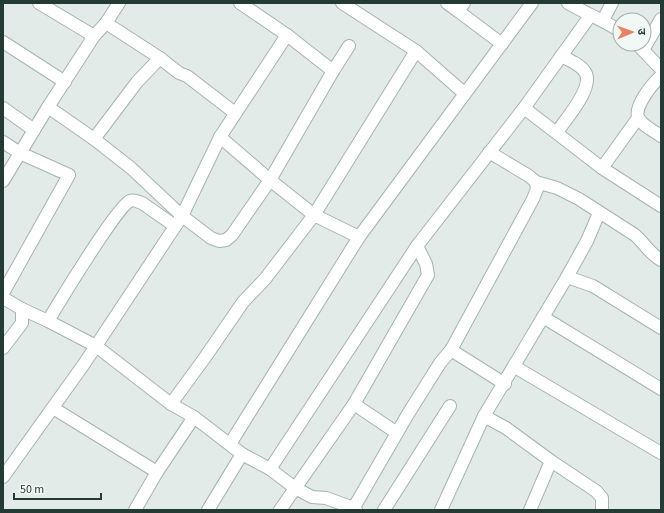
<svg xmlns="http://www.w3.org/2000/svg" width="664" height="513" viewBox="0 0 664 513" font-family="'Source Sans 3','Noto Sans Devanagari',sans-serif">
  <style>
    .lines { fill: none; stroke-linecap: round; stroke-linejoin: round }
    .minor-casing { stroke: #a5b3ae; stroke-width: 14 }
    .minor { stroke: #fff; stroke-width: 12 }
  </style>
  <rect width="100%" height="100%" fill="#e2ebe7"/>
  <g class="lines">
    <g class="minor-casing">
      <g id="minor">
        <path d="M39 3 94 36"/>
        <path d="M447 3 458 11 464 3"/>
        <path d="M568 3C585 13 603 20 620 31"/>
        <path d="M458 11 502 44"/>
        <path d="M603 20 612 3"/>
        <path d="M106 23 160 58 179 73 187 76 235 113"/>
        <path d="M287 35 333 71"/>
        <path d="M3 42 65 82"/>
        <path d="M638 45 661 69"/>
        <path d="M643 50 661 19"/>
        <path d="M416 51 464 93"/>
        <path d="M661 76C653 83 632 108 639 119 643 126 654 131 661 136"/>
        <path d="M48 107 94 139 131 168 182 216 211 238 219 241 226 240 232 235 270 180 333 71 349 46"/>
        <path d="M3 108 34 130"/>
        <path d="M524 108 602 168 661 206"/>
        <path d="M557 132C565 120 595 87 585 72 580 64 569 60 561 56"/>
        <path d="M220 137 270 180 314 215 416 51 342 3"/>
        <path d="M94 139 137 82 160 58"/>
        <path d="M3 142 20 153 69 175 3 293"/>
        <path d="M602 168 638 118"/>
        <path d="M3 181 48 107 94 36 106 23 119 3"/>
        <path d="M536 182 557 188 579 199 635 235C644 243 650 254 661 260"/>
        <path d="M567 277 587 241 599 213"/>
        <path d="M3 298 22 309V323L3 348"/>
        <path d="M22 309 48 321 96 346 171 404 194 417 242 454 270 469 295 488 312 497 326 498 348 506 356 510"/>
        <path d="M543 317 661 389"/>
        <path d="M48 321C58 304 118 205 130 201 134 199 138 202 142 203L175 226"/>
        <path d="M451 350 505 384"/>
        <path d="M515 367 661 453"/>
        <path d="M171 404 206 356 243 302 265 279 314 215 359 237"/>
        <path d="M354 404 397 433"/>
        <path d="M53 408 157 472"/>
        <path d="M484 416 506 428 551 461 530 510"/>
        <path d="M230 444 359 237 532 3"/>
        <path d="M551 461 596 491 602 498V510"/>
        <path d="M270 469 417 246 524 108 590 16"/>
        <path d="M3 477 84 364 182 216 220 137 287 35 240 3"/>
        <path d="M353 509 408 414 440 363 451 350 533 199 537 189 536 182 529 176 489 152"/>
        <path d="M135 510 157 472 194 417"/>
        <path d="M208 510 242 454"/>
        <path d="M280 510 354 404 428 275 426 264 417 246"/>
        <path d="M384 510 450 406"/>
        <path d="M441 510 484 416 567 277 593 286 661 328"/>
      </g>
    </g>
    <use href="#minor" class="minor"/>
  </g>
  <rect width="664" height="513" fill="none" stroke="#233b34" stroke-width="8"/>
  <g transform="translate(632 32) rotate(88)"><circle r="19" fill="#f2f8f5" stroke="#9faca8"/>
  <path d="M0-3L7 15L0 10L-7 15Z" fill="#e88163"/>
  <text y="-6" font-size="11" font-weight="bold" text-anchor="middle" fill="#233b34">उ</text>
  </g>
  <path d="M14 493v6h87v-6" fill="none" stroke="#233b34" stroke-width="2"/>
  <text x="20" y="493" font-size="12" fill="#233b34" stroke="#f2f8f5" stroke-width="3" paint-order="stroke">50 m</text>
</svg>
